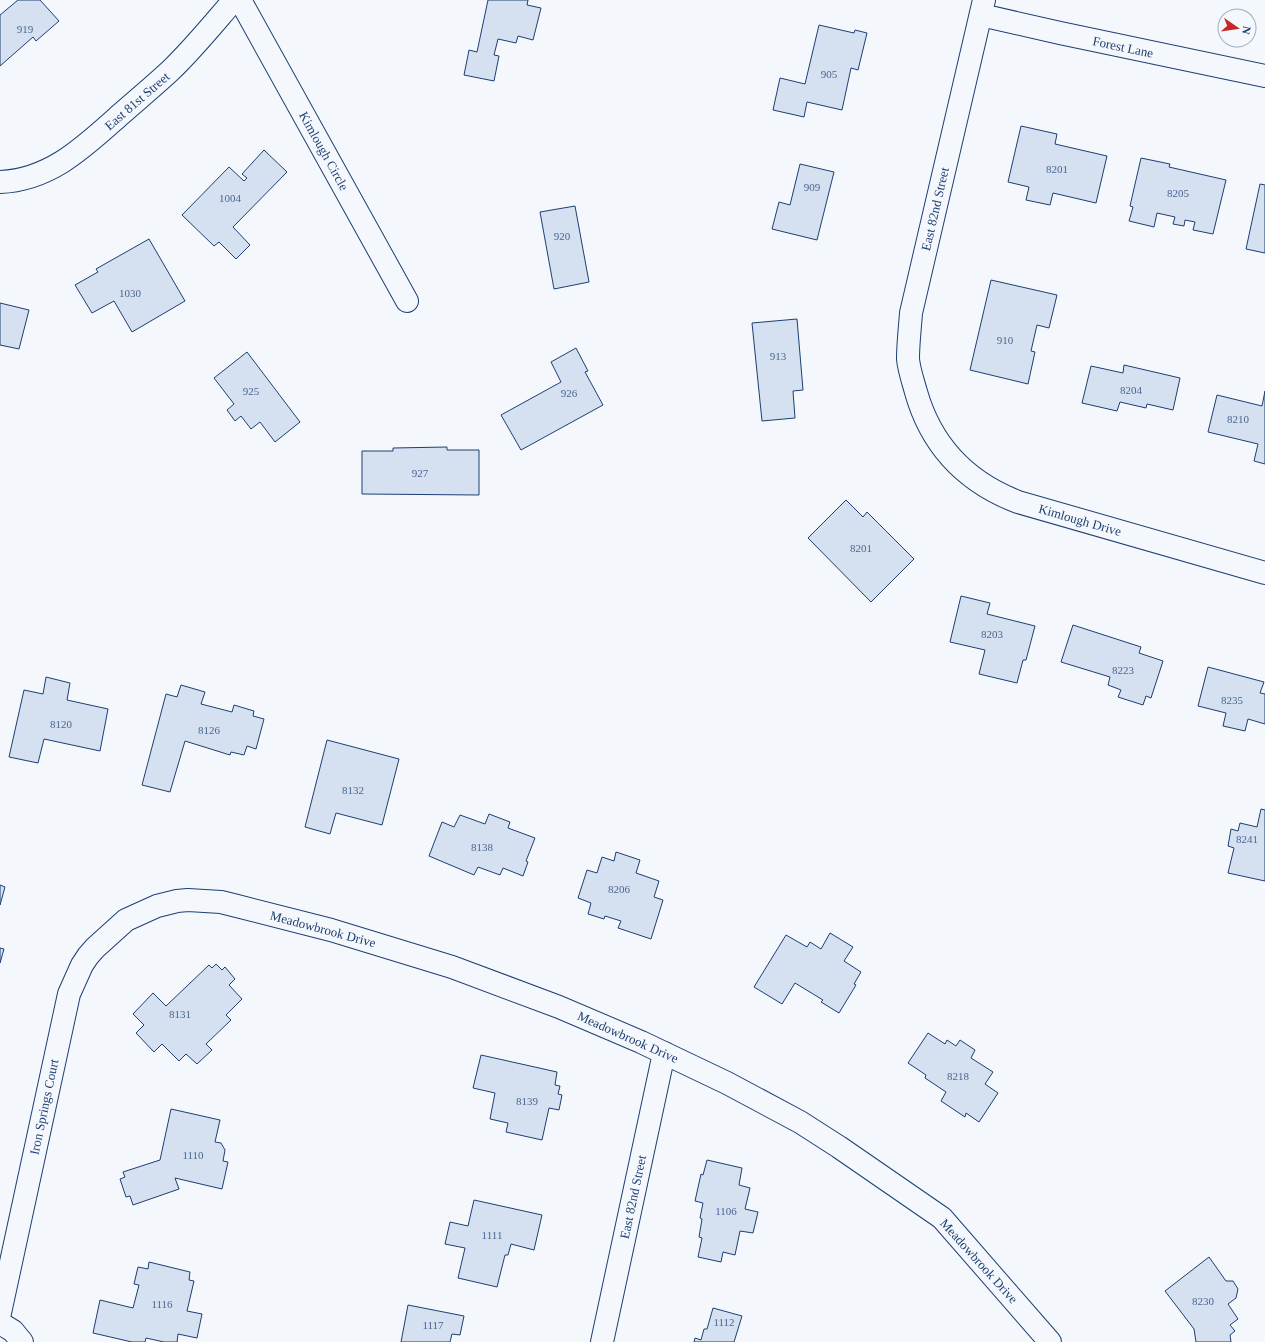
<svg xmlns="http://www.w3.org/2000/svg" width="1265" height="1342" viewBox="0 0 1265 1342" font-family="'Times New Roman',serif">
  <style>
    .building { fill: #d5e0f0; stroke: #1d3f73 }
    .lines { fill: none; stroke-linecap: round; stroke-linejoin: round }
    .minor-casing { stroke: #1d3f73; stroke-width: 24 }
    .minor { stroke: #f4f7fb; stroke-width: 22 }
    .labels { text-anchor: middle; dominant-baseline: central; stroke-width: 3; stroke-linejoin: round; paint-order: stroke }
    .number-label { font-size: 11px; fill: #4b6792 }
    .street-label { font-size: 13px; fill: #1d3f73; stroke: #f4f7fb }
  </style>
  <rect width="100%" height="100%" fill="#f4f7fb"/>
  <g class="building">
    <path d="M18 0H40L59 21 36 41 33 37 0 66V15Z"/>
    <path d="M488 0H528L527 5 541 8 533 40 518 36 516 43 498 39 494 55 499 56 494 81 464 75 469 50 477 52Z"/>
    <path d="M819 25 854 33 855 30 867 33 858 70 851 68 842 110 807 102 804 117 773 110 780 78 805 84Z"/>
    <path d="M1021 126 1057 134 1055 144 1107 156 1096 203 1053 193 1050 205 1026 200 1029 187 1008 182Z"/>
    <path d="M264 150 287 172 233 227 250 245 236 259 219 242 214 246 182 215 229 167 244 181 247 178 242 174Z"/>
    <path d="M1141 158 1170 164 1169 167 1226 180 1213 234 1193 230 1195 222 1185 220 1184 226 1173 224 1175 217 1157 213 1154 227 1129 221 1133 207 1130 206Z"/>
    <path d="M800 164 834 172 817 240 772 229 779 202 790 205Z"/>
    <path d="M1260 184 1265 185V253L1246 249Z"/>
    <path d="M575 206 589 282 554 289 540 212Z"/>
    <path d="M149 239 185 301 132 332 114 301 92 313 75 285 98 272 96 269Z"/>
    <path d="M991 280 1057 295 1049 328 1037 325 1031 351 1035 352 1028 384 970 370Z"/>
    <path d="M0 303 29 310 19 349 0 345Z"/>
    <path d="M797 319 803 390 793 391 795 418 762 421 752 323Z"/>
    <path d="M576 348 588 371 585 372 603 405 521 450 501 415 561 382 551 362Z"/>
    <path d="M247 352 300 422 275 442 260 422 251 429 241 416 235 421 227 410 234 404 214 378Z"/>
    <path d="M1124 365 1180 378 1173 410 1147 404 1146 408 1120 402 1117 411 1082 403 1091 366 1123 373Z"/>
    <path d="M1265 391V464L1254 461 1258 444 1208 432 1217 395 1262 406Z"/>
    <path d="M447 447V450H479V495L362 494V451H393V448Z"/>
    <path d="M846 500 863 517 867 512 914 559 871 602 808 538Z"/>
    <path d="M961 596 990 603 987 614 1035 626 1026 660H1023L1017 683 979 674 985 650 950 642Z"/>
    <path d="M1073 625 1141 647 1139 653 1163 661 1151 698 1146 696 1143 705 1118 697 1121 690 1108 685 1110 677 1061 662Z"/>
    <path d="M1208 667 1264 682 1260 693 1265 694V724L1248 719 1245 731 1223 726 1226 713 1198 706Z"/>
    <path d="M46 677 70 683 67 700 108 709 100 751 44 739 38 763 9 757 24 690 43 694Z"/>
    <path d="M181 685 205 692 201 704 232 712 234 705 254 711 253 716 264 719 256 749 247 746 244 755 231 752 230 755 185 741 170 792 142 785 166 694 177 697Z"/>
    <path d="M327 740 399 759 382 825 336 813 330 834 305 827Z"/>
    <path d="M1261 809 1265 810V881L1228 873 1234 848 1228 846 1231 829 1238 831 1240 823 1257 827Z"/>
    <path d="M489 814 510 822 508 828 535 838 526 861 528 862 523 876 503 868 500 875 478 867 474 875 429 856 442 822 454 827 460 815 485 824Z"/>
    <path d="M616 852 640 860 636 873 659 881 654 897 663 900 651 939 618 928 621 921 605 916 604 919 588 914 591 903 578 898 587 870 597 873 602 857 614 861Z"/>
    <path d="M0 885 5 887 0 905Z"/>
    <path d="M830 933 853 947 844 961 861 972 854 984 856 985 839 1013 821 1002 823 1000 795 983 782 1004 754 987 786 935 807 947 810 942 821 949Z"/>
    <path d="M0 948 4 949 0 963Z"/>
    <path d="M216 964 222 970 225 967 235 979 229 985 242 999 226 1015 231 1020 206 1044 212 1050 197 1064 186 1054 179 1061 162 1044 154 1052 136 1033 144 1025 133 1014 153 993 166 1006 209 965 212 968Z"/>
    <path d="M928 1033 945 1044 947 1040 956 1046 960 1040 975 1050 971 1058 993 1072 985 1084 998 1093 979 1122 966 1113 965 1117 941 1101 946 1092 925 1078 926 1075 908 1063Z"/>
    <path d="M481 1055 557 1072 555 1085 560 1086 558 1094 562 1095 559 1110 549 1108 542 1140 506 1132 508 1123 490 1119 495 1093 473 1088Z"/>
    <path d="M171 1109 220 1120 215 1142 221 1143 225 1150 223 1161 228 1162 222 1189 175 1178 179 1189 133 1205 130 1196 126 1197 120 1179 125 1177 123 1172 160 1160Z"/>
    <path d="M707 1160 742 1168 739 1185 750 1188 745 1209 758 1212 753 1233 740 1231 735 1255 723 1252 721 1262 698 1257 702 1238 699 1237 702 1219 700 1218 703 1203 695 1201 701 1174 703 1175Z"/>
    <path d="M474 1200 542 1215 534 1250 511 1244 508 1255H505L497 1287 458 1278 465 1248 445 1244 450 1222 468 1226Z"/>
    <path d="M1209 1257 1226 1281H1233L1238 1289 1236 1298 1228 1304 1238 1319 1230 1325 1235 1331 1230 1335 1231 1342H1196L1194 1329 1165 1291Z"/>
    <path d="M149 1262 190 1272 189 1280 194 1281 187 1311 202 1314 197 1338 178 1334 177 1342H164L146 1338 145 1342H132L93 1333 100 1300 133 1308 139 1285 134 1284 138 1267 148 1269Z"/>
    <path d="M408 1305 464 1316 460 1335 452 1334 450 1342H401Z"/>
    <path d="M713 1308 742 1316 734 1342H694L695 1338 701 1340 704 1329H707Z"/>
  </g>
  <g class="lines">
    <g class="minor-casing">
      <g id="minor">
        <path d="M240 0 407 301"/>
        <path d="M984 0 911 313C910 328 908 343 908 359 909 370 913 381 916 392 931 445 966 482 1018 502L1265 573"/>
        <path d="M981 15 1060 33 1265 76"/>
        <path d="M0 182C51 180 85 146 121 114 138 99 155 85 171 70 193 49 214 23 234 0"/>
        <path d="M0 1313 69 994 82 965 88 956 95 948 126 920 157 906 177 901 188 900 221 902 237 906 331 930 452 967 559 1007 641 1042 727 1083 800 1122 839 1147 942 1218 1050 1342"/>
        <path d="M0 1323 13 1331 22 1342"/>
        <path d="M602 1342 664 1053"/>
      </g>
    </g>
    <use href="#minor" class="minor"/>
  </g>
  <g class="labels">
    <g class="number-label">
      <text x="25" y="29">919</text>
      <text x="829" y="74">905</text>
      <text x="1057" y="169">8201</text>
      <text x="812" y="187">909</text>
      <text x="1178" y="193">8205</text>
      <text x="230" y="198">1004</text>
      <text x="562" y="236">920</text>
      <text x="130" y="293">1030</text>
      <text x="1005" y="340">910</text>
      <text x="778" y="356">913</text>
      <text x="1131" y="390">8204</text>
      <text x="251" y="391">925</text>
      <text x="569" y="393">926</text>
      <text x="1238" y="419">8210</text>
      <text x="420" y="473">927</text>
      <text x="861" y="548">8201</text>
      <text x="992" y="634">8203</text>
      <text x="1123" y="670">8223</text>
      <text x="1232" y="700">8235</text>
      <text x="61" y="724">8120</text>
      <text x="209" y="730">8126</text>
      <text x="353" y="790">8132</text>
      <text x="1247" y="839">8241</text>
      <text x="482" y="847">8138</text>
      <text x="619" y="889">8206</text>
      <text x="180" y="1014">8131</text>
      <text x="958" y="1076">8218</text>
      <text x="527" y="1101">8139</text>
      <text x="193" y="1155">1110</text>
      <text x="726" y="1211">1106</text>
      <text x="492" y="1235">1111</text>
      <text x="1203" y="1301">8230</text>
      <text x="162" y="1304">1116</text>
      <text x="724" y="1322">1112</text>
      <text x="433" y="1325">1117</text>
    </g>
    <g class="street-label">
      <text transform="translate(1123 47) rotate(12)">Forest Lane</text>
      <text transform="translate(137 101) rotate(-41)">East 81st Street</text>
      <text transform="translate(324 151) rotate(61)">Kimlough Circle</text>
      <text transform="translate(935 209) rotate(-77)">East 82nd Street</text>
      <text transform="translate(1080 520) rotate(16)">Kimlough Drive</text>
      <text transform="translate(323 929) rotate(15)">Meadowbrook Drive</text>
      <text transform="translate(628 1037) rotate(24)">Meadowbrook Drive</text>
      <text transform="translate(44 1107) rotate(-78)">Iron Springs Court</text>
      <text transform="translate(633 1197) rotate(-78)">East 82nd Street</text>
      <text transform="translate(979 1261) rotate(48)">Meadowbrook Drive</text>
    </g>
  </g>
  <g transform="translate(1237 28) rotate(103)"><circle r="19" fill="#f4f7fb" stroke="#9eadc5"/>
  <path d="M0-3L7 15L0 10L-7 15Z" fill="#c62828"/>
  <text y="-6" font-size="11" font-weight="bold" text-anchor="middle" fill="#1d3f73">N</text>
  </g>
</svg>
